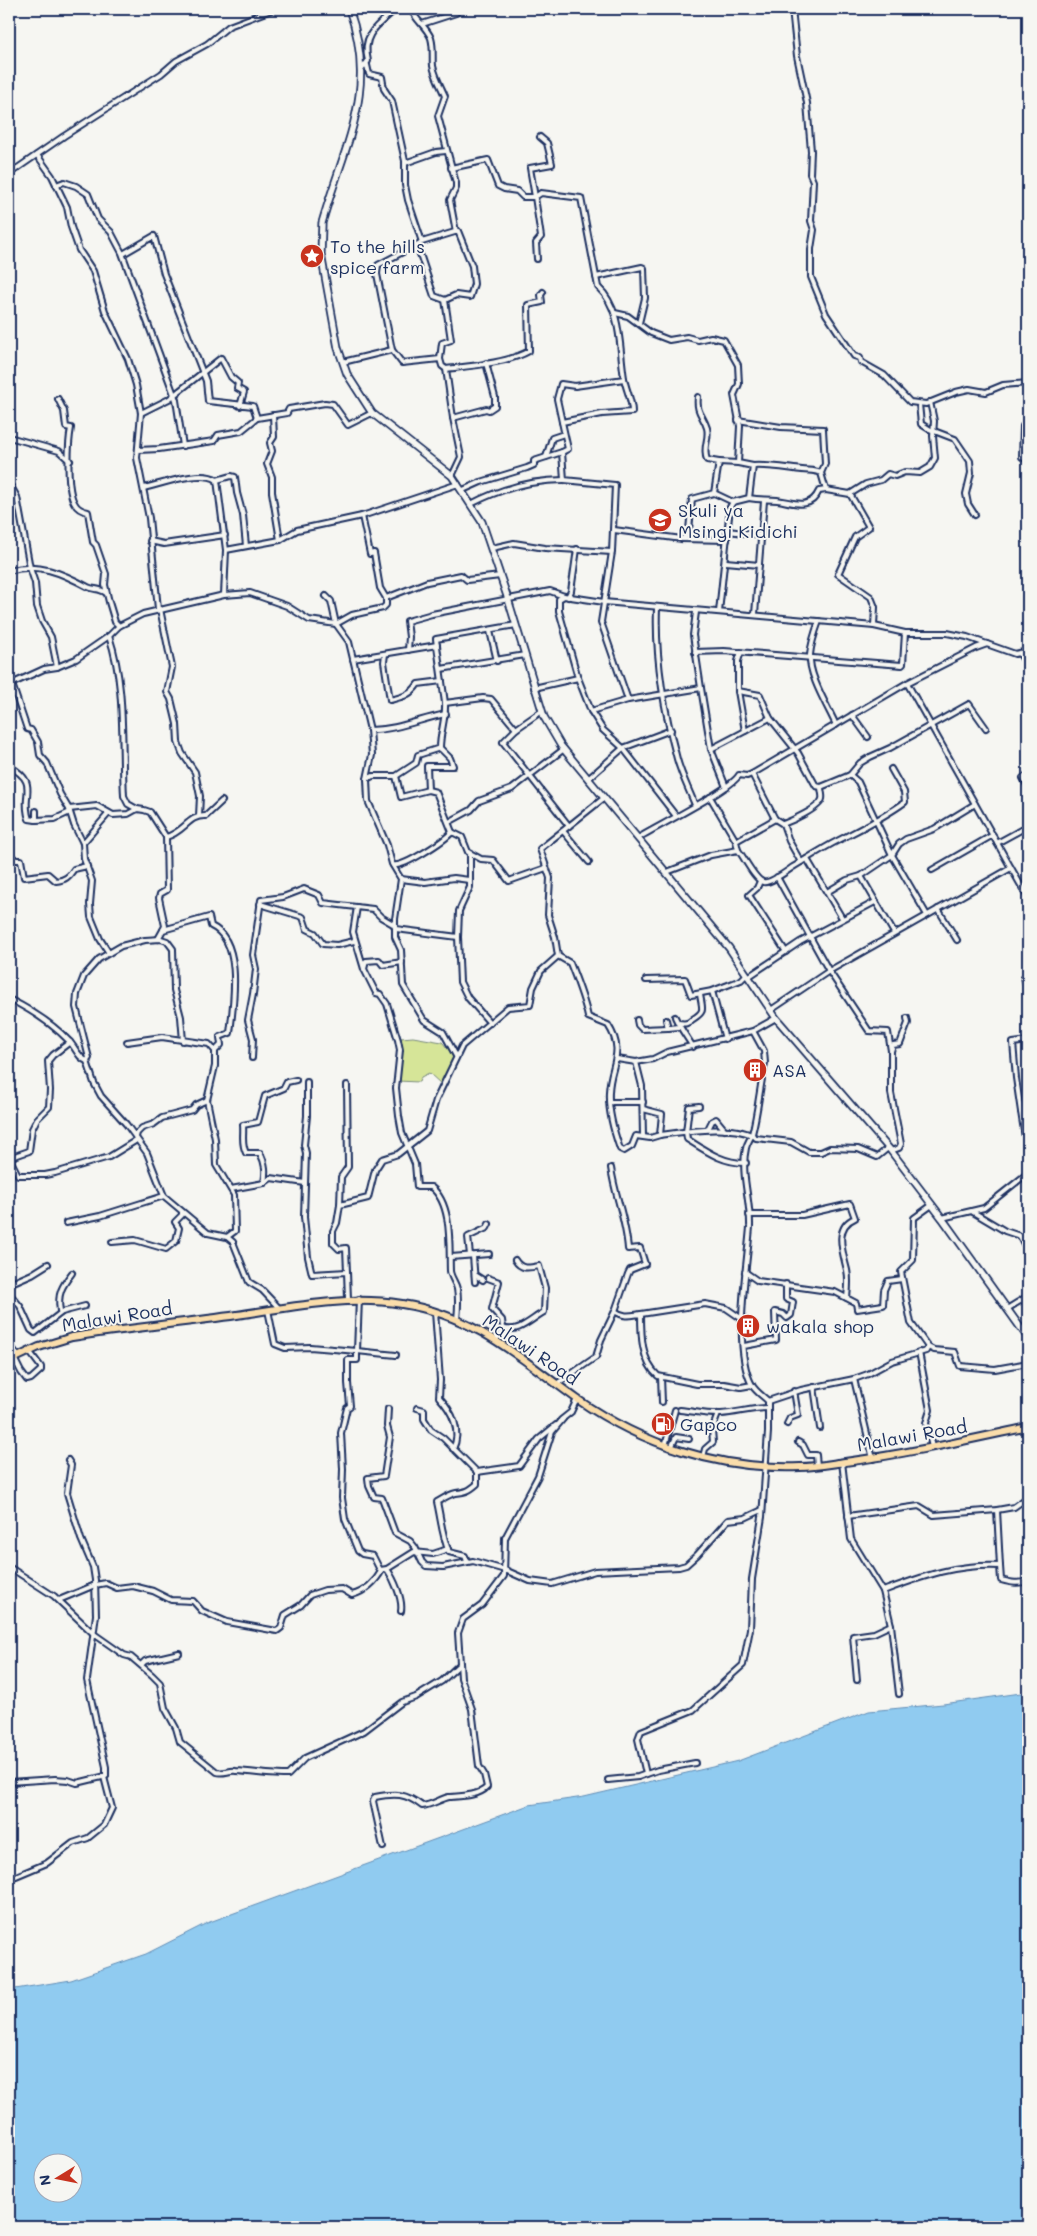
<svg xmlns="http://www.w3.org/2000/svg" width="1037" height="2236" viewBox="0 0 1037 2236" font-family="Mali,sans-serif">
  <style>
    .green { fill: #d6e598; stroke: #788a7b }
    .water { fill: #90cbf0; stroke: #618db6; fill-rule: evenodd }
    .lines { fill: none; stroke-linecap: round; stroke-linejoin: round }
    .street-casing { stroke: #1b2f5e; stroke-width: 8 }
    .secondary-casing { stroke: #1b2f5e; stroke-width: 9 }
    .primary-casing { stroke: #1b2f5e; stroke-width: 10 }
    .street { stroke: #f6f6f2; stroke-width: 4 }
    .secondary { stroke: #f6f6f2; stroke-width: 5.5 }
    .primary { stroke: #faddab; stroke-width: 6 }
    .labels { text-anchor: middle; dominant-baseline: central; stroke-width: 4; stroke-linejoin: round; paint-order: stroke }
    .poi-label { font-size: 18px; fill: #1b2f5e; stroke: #f6f6f2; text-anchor: start }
    .street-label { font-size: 18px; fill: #1b2f5e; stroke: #f6f6f2 }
  </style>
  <rect width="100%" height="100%" fill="#f6f6f2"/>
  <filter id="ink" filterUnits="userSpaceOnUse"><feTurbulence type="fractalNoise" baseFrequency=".02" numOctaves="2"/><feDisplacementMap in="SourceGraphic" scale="10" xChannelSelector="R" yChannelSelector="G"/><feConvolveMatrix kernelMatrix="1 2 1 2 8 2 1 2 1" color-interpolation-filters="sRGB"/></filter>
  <g filter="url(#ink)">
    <path class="green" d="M413 1037 442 1042 454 1056 442 1085 429 1073 421 1077 419 1082 397 1081 401 1038Z"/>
    <path class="water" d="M1028 1692V2227H9V1990L71 1980 146 1954 207 1923 529 1805 584 1797 738 1761 869 1711 943 1704ZM42 2164H72V2194H42Z"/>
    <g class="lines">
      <g class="street-casing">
        <g id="street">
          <path d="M411 9C416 21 426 26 431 38 434 48 432 57 433 66 435 76 441 87 445 96L438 116 456 183V188L450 200 456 232"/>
          <path d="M792 9 797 56 807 103 811 151 810 174 813 181 811 221 814 230 811 249V277L826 314 854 356 860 358 861 362 884 375 910 402 926 404 956 392 969 389 986 392 1003 385 1028 383"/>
          <path d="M422 24 456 13 458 9"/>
          <path d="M367 65 369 74 382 77 384 89 392 101 405 161V185L408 200 422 242"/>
          <path d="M362 69 368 61C361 34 378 25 396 9"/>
          <path d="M37 155 52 176 67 207 71 227 79 250 93 271 105 311 128 359 136 385 141 413 137 458 149 518 158 609"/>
          <path d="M405 163 436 152 446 151"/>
          <path d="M451 168 488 160 498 186 504 189 517 191 523 197H535L530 168 552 164 547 143 540 137"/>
          <path d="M9 174 64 136 161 74 176 61 207 44 229 26 274 9"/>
          <path d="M56 185 64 182 76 186 88 194 98 219 111 232 122 253 176 400 183 446"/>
          <path d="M417 245 434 296 445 300 451 340 442 343 440 359"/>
          <path d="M123 254 154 236 164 274 206 381 208 401 253 406 257 418 287 413 289 409 325 403 333 404 348 425 372 413"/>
          <path d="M537 259 536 243 541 237 535 197 541 193 581 198 598 287C622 309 619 347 624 378 626 390 632 400 632 412L602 414 562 422 568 449 562 452 564 480 615 485 612 552 601 622 628 700"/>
          <path d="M596 277 642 267 644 268 645 298 639 323"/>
          <path d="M445 300 456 295 470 297 474 284 472 266 458 231 422 242 378 265 377 274 392 350 402 363 440 359 442 366 446 369C471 366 508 363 529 351L528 305 542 302 541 295 543 292"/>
          <path d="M615 313 628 316 651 333 669 340 687 337 698 340 711 337 724 340 738 365 739 384 734 395 740 426 738 463 753 466"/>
          <path d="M343 362 392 350"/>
          <path d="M446 369 453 418 486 409 489 410 495 406V397L486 363"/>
          <path d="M58 399 64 411 66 427 71 428C68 444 66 491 75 504 77 508 83 511 88 512L93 542 96 545 106 574 105 585 109 602 115 622 119 626"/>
          <path d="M919 404 921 424 929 429 955 439 970 461 971 473 966 494 968 504 975 515"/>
          <path d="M1028 409V411"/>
          <path d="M141 413 169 399 221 358 231 377 238 383 237 388 244 392 240 406"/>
          <path d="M738 420 781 427 823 429 825 464 821 473"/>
          <path d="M562 422 557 399 561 384 575 386 624 379"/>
          <path d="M1028 424 1023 426 1022 457 1028 461"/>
          <path d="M9 437 59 451 70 461"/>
          <path d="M138 450 159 449 214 441 218 435 241 431 257 418"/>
          <path d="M546 457 552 438 564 434"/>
          <path d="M719 462 738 463"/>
          <path d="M452 476 461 457 453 418"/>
          <path d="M217 480 231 476 235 477 237 493 243 515 246 546"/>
          <path d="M9 483 17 497 30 568 35 583 37 606 42 621 51 637 57 667"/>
          <path d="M463 490 481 482 527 468 534 465V461L562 452"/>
          <path d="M714 493 733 502"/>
          <path d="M850 494 866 484 881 480 888 474 895 476 905 472 920 473 930 467 935 458 933 436 934 421 930 402"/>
          <path d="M749 498C759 500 767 499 777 500 793 502 810 511 819 491L826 490"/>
          <path d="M471 504C500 489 532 480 564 480"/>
          <path d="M362 516 370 554 374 553 380 588 386 598 427 582 461 575 467 580 500 576"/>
          <path d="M614 530 682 539 727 540"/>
          <path d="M728 531 761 535"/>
          <path d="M682 539 687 535 689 530 692 499 714 493 719 462 707 460C702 447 710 439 707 428 703 415 696 413 698 397"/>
          <path d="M280 540 297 530 362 516 458 484"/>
          <path d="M150 541 164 544 225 535"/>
          <path d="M492 548 514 543 545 548 612 552"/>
          <path d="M226 550 280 540 272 492V477L267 464 272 451 270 443 274 437 273 415"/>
          <path d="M726 562 759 565"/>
          <path d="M9 571C38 562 62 573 88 587 94 590 100 588 106 593"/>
          <path d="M224 595 250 593 287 606 309 620 336 624 352 615 383 608 386 605V598"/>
          <path d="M326 596 331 601 336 624 349 642 370 730 372 755 367 779 368 801 387 845 392 864 401 879 395 919V937L401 950 403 985 424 1020 443 1032 456 1056"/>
          <path d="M564 596 559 599V611L578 678 591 711 603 730 623 748 676 816"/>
          <path d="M568 597 571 591 577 549"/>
          <path d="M657 608C655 658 664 710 677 759 681 774 689 790 695 805"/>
          <path d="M160 609 172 667 167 692 171 699 177 724 178 742 182 753 195 772 200 796 199 816"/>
          <path d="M696 612 693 635 701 688 711 749 726 787"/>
          <path d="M719 612 730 507 733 502 749 498 753 466C770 465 785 468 802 470 809 471 814 470 821 473L826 490 850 494 869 527 855 537 838 574 871 597 875 607 874 626"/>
          <path d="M755 614 764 501"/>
          <path d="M819 621C815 632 811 643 810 655 808 675 828 707 836 725"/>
          <path d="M490 631 497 661"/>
          <path d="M109 636C126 686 121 743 124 796L128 804 137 809"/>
          <path d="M408 650 409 637 407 621 432 614 550 591 564 596 604 602 874 626 905 633H947L967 637 1015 654 1028 651"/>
          <path d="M695 652 724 651 902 665 903 664 905 633"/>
          <path d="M741 652 738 661V691L760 695 770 718 798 753 816 786 821 787"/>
          <path d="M385 654 384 662 390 700C402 697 410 696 418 684L442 681"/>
          <path d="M1020 654 1028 667"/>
          <path d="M353 659 437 645"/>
          <path d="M441 669 525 655"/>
          <path d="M907 683 1028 898"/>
          <path d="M12 684 27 729 31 730 38 742 40 755 47 763 60 794 69 809 74 825 83 843 84 859 92 881 90 904 91 917 100 939 109 953"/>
          <path d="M9 685 44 669 57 667 76 659 109 636 119 626 143 614 224 595 226 550 217 480C201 469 162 484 144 488"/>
          <path d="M534 688 578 678"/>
          <path d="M738 691 745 731"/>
          <path d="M542 711 516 729 503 742 569 826"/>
          <path d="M591 711 628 700 701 688"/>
          <path d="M852 715 868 737"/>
          <path d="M516 729 491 699 483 698 445 703 436 639 516 625"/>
          <path d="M370 730C397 730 420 719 446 714"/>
          <path d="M711 749 770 718"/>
          <path d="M9 766C41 784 20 794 29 819L36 820V811"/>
          <path d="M752 774 775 819"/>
          <path d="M1028 774 1023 778 1028 787"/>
          <path d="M850 775 858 782 892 855 927 915"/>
          <path d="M396 776 416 763 418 755 440 748C440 732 446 719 445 703"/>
          <path d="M367 779 373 776H396L401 797 428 790 436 792 452 832 462 837 468 852 481 859 493 860 509 881 546 868"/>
          <path d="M588 779 623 748 671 730"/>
          <path d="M428 790 427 766H453L450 758 440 748"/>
          <path d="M710 797 736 841"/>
          <path d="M604 798 540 849 550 878 548 915 555 937 558 956 570 963C577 981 584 998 588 1017L608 1025C626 1053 610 1064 609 1092 608 1110 614 1132 620 1149L624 1151 632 1146 636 1136 650 1138 660 1135 662 1114 643 1109"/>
          <path d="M69 809 97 806 113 815 128 814 137 809 144 810 150 812 166 837C185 832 188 815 206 816L222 801"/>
          <path d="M36 820 55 819 70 812"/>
          <path d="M449 822 471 810 479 801 512 789 564 749"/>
          <path d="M783 824C791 821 820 808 822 799 823 796 821 791 821 787L850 775 860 763 870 757 890 748 969 704 986 728"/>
          <path d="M563 831 589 862"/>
          <path d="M9 834 11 843C9 849 9 856 16 860H21L24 877 48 874 56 881C65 880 69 877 74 869L87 866"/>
          <path d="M638 838C656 827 732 789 739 775L747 776 752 774 907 683 976 648 987 644"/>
          <path d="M83 843 109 813"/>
          <path d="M997 843 1028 826"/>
          <path d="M738 850C744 857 755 880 763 882 770 884 787 871 793 867 808 858 823 848 839 840 862 828 885 817 905 802L904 792 891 769"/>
          <path d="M807 859 842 918"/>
          <path d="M393 865C403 868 444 841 452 832"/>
          <path d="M932 870 993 835"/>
          <path d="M667 872 711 855 738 850 736 841 775 819 783 824 789 841 801 862"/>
          <path d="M861 876 892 855 899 844 906 839 934 829 975 804"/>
          <path d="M777 877 829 971 869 1031 888 1032 891 1051"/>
          <path d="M401 879 425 882 454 878 469 880"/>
          <path d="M760 881 757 888 749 895 786 952"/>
          <path d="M827 892 847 880 861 876 894 933"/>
          <path d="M260 904 303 917 307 929 315 933 323 944 337 945 354 941"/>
          <path d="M357 907 353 932 364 969"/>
          <path d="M938 909 957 940"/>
          <path d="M163 930 165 926 159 898 160 894 167 890 166 837"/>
          <path d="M458 937 460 982 468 998 490 1023"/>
          <path d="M158 939 163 930 209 917 211 926C244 941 233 1005 230 1033L220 1037 221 1045 215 1051V1066L207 1100 215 1139 216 1165 234 1195 235 1231 227 1237"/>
          <path d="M402 962 383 965 379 960 366 961 364 969 376 993 380 994 387 1004 398 1040 400 1050 396 1088 399 1116 402 1133 415 1164 417 1187H431C453 1204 449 1247 450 1271 451 1278 456 1283 457 1289 459 1299 458 1310 457 1320"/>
          <path d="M1028 975 1024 977 1028 992"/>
          <path d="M748 977 800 942 875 902"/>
          <path d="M646 980 685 979 691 995 712 991 725 1039"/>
          <path d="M712 991 741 980 746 975"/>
          <path d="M9 999C31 1010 52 1023 69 1041 76 1048 78 1058 87 1061L94 1083 101 1096 126 1124 147 1153 164 1196 208 1233 227 1237 233 1242 249 1282 262 1290 279 1308"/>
          <path d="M771 1010 829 971 1011 868"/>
          <path d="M675 1017C680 1028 687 1037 693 1047"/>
          <path d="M637 1020 638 1025 642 1029 668 1028"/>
          <path d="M666 1020 668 1028 679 1027"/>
          <path d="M678 1023C686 1024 687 1024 693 1019 706 1011 702 1009 700 994"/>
          <path d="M127 1042 162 1037 209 1044 215 1051"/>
          <path d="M252 1058 253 1039 248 1020 253 994 256 969 253 955 261 900 283 897 304 889 319 895 323 903 373 909 381 917 393 924 396 929 458 937 459 911 470 887V855"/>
          <path d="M617 1059 636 1062 653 1059 667 1052 753 1031 776 1018"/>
          <path d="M87 1061 89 1058 76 1007 77 994 84 976 99 959 109 953 121 946 145 940 161 939 167 941 173 949 174 990 181 1017 183 1041"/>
          <path d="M636 1062 642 1086 643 1136"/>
          <path d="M307 1082V1116L304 1145 306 1153 304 1217 308 1257 312 1274 347 1272 348 1299"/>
          <path d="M347 1085 348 1167 341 1177 340 1205 337 1223 333 1231V1243L339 1249 346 1248 347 1272"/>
          <path d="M610 1102H643"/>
          <path d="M699 1106 689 1107 686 1132 687 1139C706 1151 722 1163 746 1163"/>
          <path d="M1028 1110 1021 1112 1028 1157"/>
          <path d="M1021 1112 1016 1078 1013 1043 1028 1041"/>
          <path d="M708 1129 712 1121 716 1119 725 1130"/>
          <path d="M660 1135C683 1132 737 1123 756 1138L791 1142 809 1152H821L830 1148 858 1149 877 1157 888 1148"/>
          <path d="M891 1151 899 1148 901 1144 891 1093V1051L893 1045 900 1044 908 1023 907 1018"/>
          <path d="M9 1157 18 1175H45L55 1173 109 1157 135 1141 137 1133 142 1128 154 1124 162 1118 192 1110 196 1105 207 1100"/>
          <path d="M9 1158 29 1151 32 1129 37 1119 49 1107 50 1090 48 1061 53 1055 70 1042"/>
          <path d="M264 1183C266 1172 266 1164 260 1153H246C241 1143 244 1136 243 1125L258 1122 265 1096 284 1088 287 1082 296 1080"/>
          <path d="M231 1189 264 1183 271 1178 305 1183"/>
          <path d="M340 1205 368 1198 375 1170 382 1159 398 1154 427 1131 436 1100 462 1046 508 1007 530 1005 533 988 541 971 558 956"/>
          <path d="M973 1212 1005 1231 1020 1236 1028 1252"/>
          <path d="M749 1215H802L850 1204 855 1218C833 1227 843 1253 847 1270 849 1279 848 1289 847 1298"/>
          <path d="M942 1218 984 1208 1028 1173"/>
          <path d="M66 1223 100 1216 164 1196"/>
          <path d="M112 1242 135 1240 166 1249 176 1241 179 1228 175 1222 182 1215V1212"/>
          <path d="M470 1255 468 1237 487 1228 489 1224"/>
          <path d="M473 1256 475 1282"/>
          <path d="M451 1257 489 1254"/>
          <path d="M745 1272 758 1281 835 1292 856 1303 857 1309 883 1305 884 1290 888 1281 902 1279"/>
          <path d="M475 1275 483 1280"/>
          <path d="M488 1278 499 1282 492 1309 502 1320 503 1328"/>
          <path d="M9 1284 32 1274 48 1264"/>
          <path d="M9 1293 20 1306 31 1330 35 1333 62 1312 85 1306"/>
          <path d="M359 1299 357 1351 396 1355"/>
          <path d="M1007 1309 1028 1296"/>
          <path d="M268 1310 275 1344 285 1348 310 1347 357 1351V1360H348V1383L350 1406 347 1408 341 1433 343 1469 342 1498 345 1519 358 1551 362 1554 373 1556 380 1570 387 1569C394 1579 403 1599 401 1611"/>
          <path d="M615 1311C624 1318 632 1315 641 1314 641 1334 641 1361 658 1376L697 1384H724L741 1387 752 1385"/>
          <path d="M62 1312 60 1311C57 1294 62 1286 72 1273"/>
          <path d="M435 1312 440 1380 439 1397C452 1411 462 1431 453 1449"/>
          <path d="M641 1314 705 1304 726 1308 742 1319"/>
          <path d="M496 1340 503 1328C518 1334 531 1319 544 1312L545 1288 539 1266C529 1268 521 1270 515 1260"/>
          <path d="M9 1344 18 1356"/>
          <path d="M744 1346 776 1340 775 1312 783 1314 787 1318 791 1315 793 1302 786 1299V1284"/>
          <path d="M928 1347 911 1323 901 1272 913 1260 914 1218 932 1205"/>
          <path d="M919 1352 930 1410 926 1423 932 1447"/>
          <path d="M14 1358 21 1372 27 1380 31 1379 41 1370V1367L29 1351"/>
          <path d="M661 1377 662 1402"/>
          <path d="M854 1379 873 1459"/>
          <path d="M558 1383 596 1357 601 1340 615 1311 628 1274 630 1270 645 1264 640 1248 628 1249C626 1220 615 1196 611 1168"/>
          <path d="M814 1387 820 1428"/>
          <path d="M768 1401 801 1390 854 1379 868 1374 892 1361 926 1351 928 1347 934 1350 955 1352 960 1366 995 1369 1028 1363"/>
          <path d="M417 1408 424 1410V1419L431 1430 443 1438 477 1472 519 1466 539 1439 556 1425"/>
          <path d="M388 1409 387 1426 390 1437 384 1476 368 1478 369 1486 374 1497 382 1498 395 1533 410 1541 415 1547 422 1562 426 1566 443 1567 473 1561 505 1570 530 1581 552 1584 595 1571 679 1567 686 1565 697 1555 728 1520 745 1518 762 1510"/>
          <path d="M680 1410C693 1411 707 1415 721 1414 737 1413 752 1408 768 1408"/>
          <path d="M561 1420 571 1412 577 1399"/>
          <path d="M787 1424 790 1418 798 1415 794 1391"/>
          <path d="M798 1442 803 1445 808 1455H816L817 1466"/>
          <path d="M665 1446 675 1410"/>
          <path d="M671 1448 676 1437 689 1439"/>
          <path d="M703 1457 705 1449 713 1442 712 1430 718 1414"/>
          <path d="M842 1462 851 1539 883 1591 891 1625 899 1694"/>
          <path d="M997 1510 1000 1566"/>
          <path d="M848 1516 919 1506 934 1515 997 1510 1014 1507 1028 1497"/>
          <path d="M467 1561 465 1556 449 1552C442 1536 441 1519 437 1502 442 1499 450 1494 456 1493 466 1492 469 1491 477 1484V1472"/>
          <path d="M9 1567 54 1596 94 1634 124 1655 131 1657 152 1675 160 1683 165 1708 176 1728 180 1742 217 1772C224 1774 229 1770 236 1771 254 1772 271 1775 288 1775L305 1758 364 1731 402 1702 416 1697 442 1681 459 1665"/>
          <path d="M387 1569 414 1552 433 1554 448 1549"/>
          <path d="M883 1591C924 1576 955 1564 1000 1566L1001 1580C1012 1583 1018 1584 1028 1581"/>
          <path d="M59 1600 95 1585 106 1583 117 1588 133 1586 153 1591 171 1600 193 1601 202 1611 227 1622 277 1631 281 1628 285 1615 301 1605 310 1595 325 1590 342 1589 352 1595C365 1592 376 1581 382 1570"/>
          <path d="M142 1664 145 1661 179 1653"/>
          <path d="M857 1680 853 1636 874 1633 891 1625"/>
          <path d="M646 1774 638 1739 641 1731 693 1710 743 1665 750 1629 752 1579 762 1517 768 1432V1401C763 1396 756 1392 752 1385 732 1349 747 1268 750 1227 751 1201 740 1174 746 1148 747 1143 751 1138 752 1134 758 1111 760 1086 765 1063L764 1051 753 1031"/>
          <path d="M608 1780 638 1777 658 1770 695 1763"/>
          <path d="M9 1782 55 1779 68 1780 77 1783 106 1776V1767L87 1680 96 1615 95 1580 93 1567 81 1539 67 1493 71 1465 68 1460"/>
          <path d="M383 1847 373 1801 375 1797C395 1793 406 1793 422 1806 432 1805 440 1799 449 1797 461 1796 479 1796 487 1787L484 1774 479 1766 472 1709 461 1678 458 1633 463 1619 482 1605 504 1576 505 1538 538 1476 552 1432 563 1419"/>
          <path d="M9 1879 47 1863 73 1843 88 1838 104 1825 112 1808 104 1777"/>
        </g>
      </g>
      <g class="secondary-casing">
        <path id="secondary" d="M349 9C379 91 344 145 322 223L321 254 338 348 347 374 372 413 452 476 482 522 508 599 544 717 561 746 729 948 776 1018 891 1151 942 1218 1028 1338"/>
      </g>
      <g class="primary-casing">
        <path id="primary" d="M9 1361 39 1347 72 1337C127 1328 182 1323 237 1315 292 1307 346 1295 402 1304 474 1315 520 1358 577 1399 643 1445 720 1470 800 1467 815 1467 830 1464 845 1462 906 1454 967 1440 1028 1427"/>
      </g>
      <use href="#street" class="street"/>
      <use href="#secondary" class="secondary"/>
      <use href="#primary" class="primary"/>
    </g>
  </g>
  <defs>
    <g id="sight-disc" transform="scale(1.25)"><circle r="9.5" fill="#c8321e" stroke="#f6f6f2"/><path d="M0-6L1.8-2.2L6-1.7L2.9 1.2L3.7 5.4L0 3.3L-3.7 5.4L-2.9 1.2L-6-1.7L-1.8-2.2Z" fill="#fff"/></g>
    <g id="school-disc" transform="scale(1.25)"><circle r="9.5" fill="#c8321e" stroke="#f6f6f2"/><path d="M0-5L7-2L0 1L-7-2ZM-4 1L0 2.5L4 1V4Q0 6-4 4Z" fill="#fff"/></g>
    <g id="building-disc" transform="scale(1.25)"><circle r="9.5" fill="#c8321e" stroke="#f6f6f2"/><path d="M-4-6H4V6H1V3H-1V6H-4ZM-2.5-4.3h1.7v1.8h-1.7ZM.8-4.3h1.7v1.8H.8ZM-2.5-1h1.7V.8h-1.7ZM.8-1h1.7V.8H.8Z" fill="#fff"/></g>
    <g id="fuel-disc" transform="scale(1.25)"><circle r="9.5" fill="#c8321e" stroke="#f6f6f2"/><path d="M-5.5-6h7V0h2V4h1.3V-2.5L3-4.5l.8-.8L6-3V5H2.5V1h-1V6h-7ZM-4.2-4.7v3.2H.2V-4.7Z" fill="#fff"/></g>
  </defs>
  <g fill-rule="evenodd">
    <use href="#sight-disc" x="312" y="256"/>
    <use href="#school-disc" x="660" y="520"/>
    <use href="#building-disc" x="755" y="1070"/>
    <use href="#building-disc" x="748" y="1326"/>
    <use href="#fuel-disc" x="663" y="1424"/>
  </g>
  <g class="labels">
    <g class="poi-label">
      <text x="330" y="246">To the hills<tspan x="330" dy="21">spice farm</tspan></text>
      <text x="678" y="510">Skuli ya<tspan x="678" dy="21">Msingi Kidichi</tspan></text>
      <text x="772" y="1070">ASA</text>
      <text x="766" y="1326">wakala shop</text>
      <text x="680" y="1424">Gapco</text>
    </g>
    <g class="street-label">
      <text transform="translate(117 1316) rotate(-9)">Malawi Road</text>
      <text transform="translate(531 1349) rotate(34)">Malawi Road</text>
      <text transform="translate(912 1435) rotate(-10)">Malawi Road</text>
    </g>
  </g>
  <rect width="1037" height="2236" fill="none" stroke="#f6f6f2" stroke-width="30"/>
  <rect x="15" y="15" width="1007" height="2206" fill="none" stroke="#1b2f5e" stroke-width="2" filter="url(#ink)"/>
  <g transform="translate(58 2178) rotate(260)"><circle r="24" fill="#f6f6f2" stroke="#9ea6b7"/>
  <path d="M0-4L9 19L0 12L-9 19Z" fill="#c8321e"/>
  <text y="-8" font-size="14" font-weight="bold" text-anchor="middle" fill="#1b2f5e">N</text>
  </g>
</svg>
